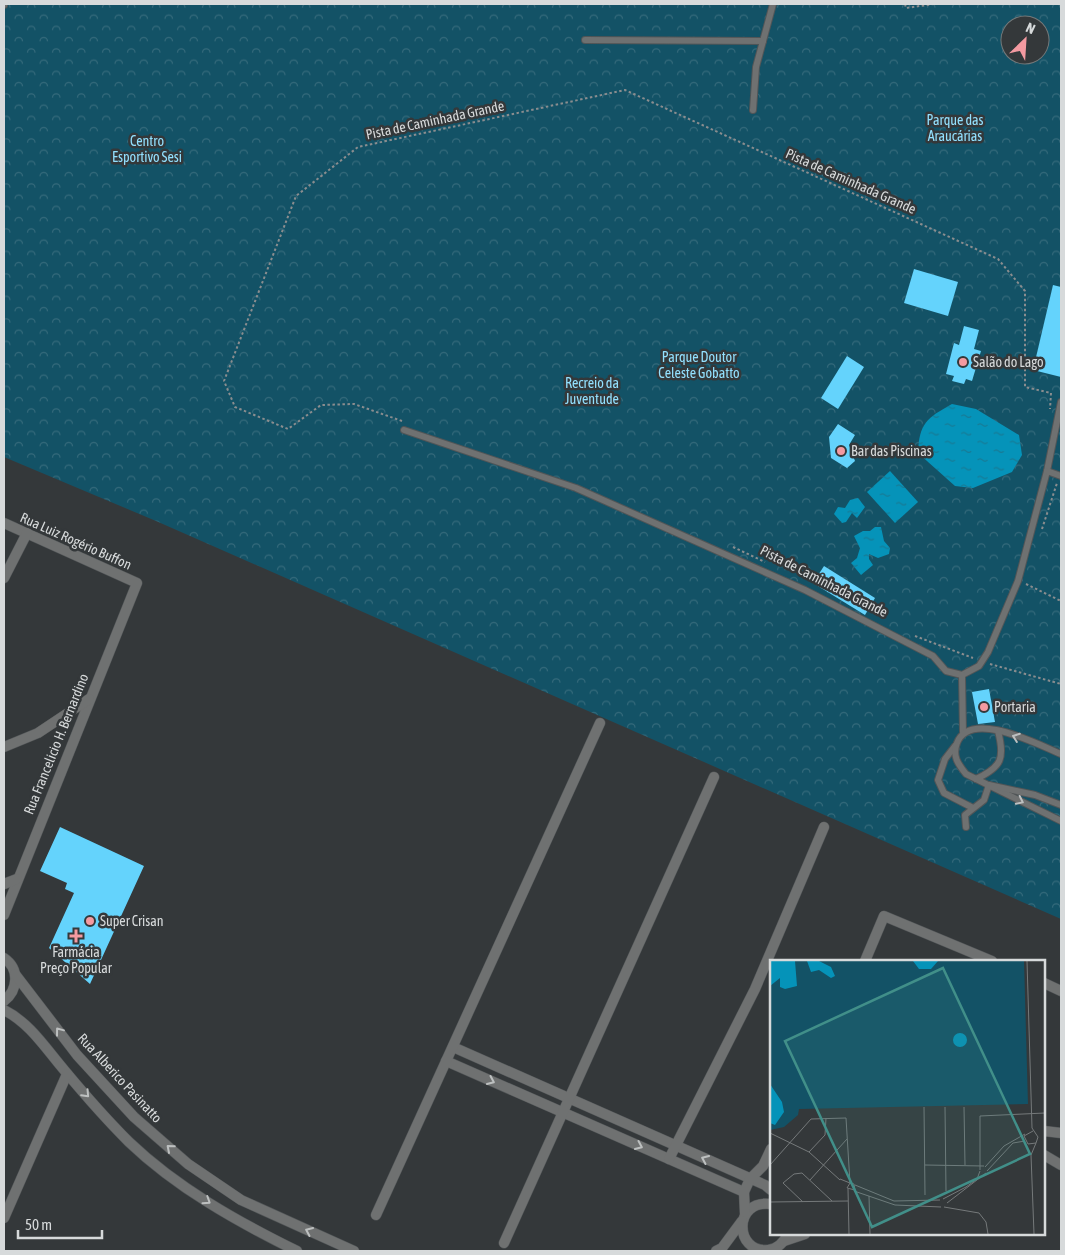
<svg xmlns="http://www.w3.org/2000/svg" width="1065" height="1255" viewBox="0 0 1065 1255" font-family="'Asap Condensed',sans-serif">
  <style>
    .park { fill: url(#park-crowns); fill-rule: evenodd }
    .water { fill: url(#water-ripples) }
    .building { fill: #64d3fc }
    .lines { fill: none; stroke-linecap: round; stroke-linejoin: round }
    .lane-casing { stroke: #515557; stroke-width: 8 }
    .street-casing { stroke: #515557; stroke-width: 11 }
    .path { stroke: #8a8d8f; stroke-width: 2; stroke-dasharray: 2.5 2.5; stroke-linecap: butt }
    .lane { stroke: #6f7171; stroke-width: 6 }
    .street { stroke: #6f7171; stroke-width: 10 }
    .oneway { stroke: #bdc0c0 }
    .poi-dot { fill: #f49aa1; stroke: #34383a; stroke-width: 2 }
    .labels { text-anchor: middle; dominant-baseline: central; stroke-width: 5; stroke-linejoin: round; paint-order: stroke }
    .street-label { font-size: 14px; fill: #d7dadb; stroke: #34383a }
    .park-label { font-size: 14px; fill: #92e0fe; stroke: #34383a }
    .poi-label { font-size: 14px; fill: #d7dadb; stroke: #34383a; text-anchor: start }
    .inset-road { fill: none; stroke: #75797a; stroke-width: 1 }
    .view { fill: #418f89; fill-opacity: 0.15; stroke: #418f89; stroke-width: 2.5 }
    .inset-edge { fill: none; stroke: #d7dadb; stroke-width: 2.5 }
  </style>
  <defs>
    <pattern id="park-crowns" width="20" height="18" patternUnits="userSpaceOnUse" patternTransform="scale(1.25)"><rect width="20" height="18" fill="#135266"/><path d="M2 6a3 3 0 1 1 6 0M12 15a3 3 0 1 1 6 0" fill="none" stroke="#356a7b"/></pattern>
    <pattern id="water-ripples" width="26" height="14" patternUnits="userSpaceOnUse" patternTransform="scale(1.25)"><rect width="26" height="14" fill="#0593b9"/><path d="M2 4q2-2 4 0t4 0M15 11q2-2 4 0t4 0" fill="none" stroke="#177a95"/></pattern>
  </defs>
  <rect width="100%" height="100%" fill="#34383a"/>
  <path class="park" d="M4 4H1061V919L156 521 4 457ZM1010 25H1040V55H1010Z"/>
  <g class="water">
    <path d="M952 404 976 409 1019 435 1022 455 1012 472 973 488 955 486 918 453C919 423 927 418 952 404Z"/>
    <path d="M890 471 918 502 895 523 867 492Z"/>
    <path d="M858 498 865 507 857 518 852 513 846 522 842 523 834 514 838 507 845 508 850 500Z"/>
    <path d="M875 527H881L884 541 890 548 889 554 878 558 869 554V559L873 565 861 575 851 563 857 558 860 548 854 536 863 531H870Z"/>
  </g>
  <g class="building">
    <path d="M914 269 958 282 948 316 904 303Z"/>
    <path d="M1053 285 1061 287V377L1033 370Z"/>
    <path d="M964 326 979 330 974 349 981 351 972 381 966 379 964 384 952 381 954 376 946 374 954 343 959 345Z"/>
    <path d="M847 356 864 367 838 409 821 398Z"/>
    <path d="M838 424 855 435 849 445 855 461 847 468 831 458 829 437Z"/>
    <path d="M824 566 875 598 865 615 813 583Z"/>
    <path d="M989 689 995 722 978 724 972 692Z"/>
    <path d="M60 827 144 866 90 984 49 948 74 893 65 889 67 883 40 871Z"/>
  </g>
  <g class="lines">
    <g class="lane-casing">
      <g id="lane">
        <path d="M4 5V4"/>
        <path d="M585 40 763 41"/>
        <path d="M753 110 756 67 773 4"/>
        <path d="M404 430 576 488 805 590 933 656 946 671 962 675 979 666 988 652 1018 581 1047 471 1061 402"/>
        <path d="M1047 471 1061 476"/>
        <path d="M962 675 963 732"/>
        <path d="M955 746 945 759 938 780 944 793 973 808"/>
        <path d="M1061 754C1037 744 970 709 957 743 952 756 958 764 966 774L1061 821"/>
        <path d="M976 779C1002 767 1005 758 998 731"/>
        <path d="M966 827 965 815 984 800 989 785 1035 795 1061 805"/>
      </g>
    </g>
    <g class="street-casing">
      <g id="street">
        <path d="M4 523 137 583 4 915"/>
        <path d="M4 578 27 533"/>
        <path d="M4 747 38 733 89 699"/>
        <path d="M4 884 17 879"/>
        <path d="M4 958C20 969 18 990 4 1001"/>
        <path d="M865 961 884 916 992 961"/>
        <path d="M15 974 77 1055 134 1117 188 1164 241 1200 354 1251"/>
        <path d="M1044 983 1061 991"/>
        <path d="M4 1010C30 1023 46 1049 65 1071 85 1095 107 1120 129 1142 177 1188 238 1222 297 1251"/>
        <path d="M453 1047 765 1185 771 1190"/>
        <path d="M446 1061 744 1192"/>
        <path d="M1044 1131 1061 1133"/>
        <path d="M1044 1155 1061 1165"/>
        <path d="M669 1159 755 989 824 827"/>
        <path d="M771 1204C733 1199 734 1253 768 1250 778 1249 784 1242 788 1234"/>
        <path d="M745 1214 744 1192 750 1179 763 1166 771 1149"/>
        <path d="M376 1215 600 723"/>
        <path d="M4 1218 67 1074"/>
        <path d="M784 1241 805 1234"/>
        <path d="M504 1243 714 777"/>
        <path d="M716 1251 722 1248 742 1221"/>
      </g>
    </g>
    <g class="path">
      <path d="M905 4 906 8 934 4"/>
      <path d="M402 421 354 404 321 405 288 429 235 407 224 381 296 196 358 147 625 90 998 259 1025 291V387L1051 393 1050 409"/>
      <path d="M1042 529 1057 483"/>
      <path d="M733 547 765 562"/>
      <path d="M1026 584 1061 601"/>
      <path d="M915 636 973 658"/>
      <path d="M990 664 1061 684"/>
    </g>
    <use href="#lane" class="lane"/>
    <use href="#street" class="street"/>
  </g>
  <defs><path id="oneway-chevron" d="M-2-3.5L2.5 0L-2 3.5" fill="none" stroke-width="1.6" stroke-linecap="round" stroke-linejoin="round" transform="scale(1.25)"/></defs>
  <g class="oneway">
    <use href="#oneway-chevron" transform="translate(1016 737) rotate(-160)"/>
    <use href="#oneway-chevron" transform="translate(1020 801) rotate(26)"/>
    <use href="#oneway-chevron" transform="translate(59 1031) rotate(-127)"/>
    <use href="#oneway-chevron" transform="translate(491 1081) rotate(24)"/>
    <use href="#oneway-chevron" transform="translate(86 1094) rotate(47)"/>
    <use href="#oneway-chevron" transform="translate(639 1146) rotate(24)"/>
    <use href="#oneway-chevron" transform="translate(170 1148) rotate(-139)"/>
    <use href="#oneway-chevron" transform="translate(705 1159) rotate(-156)"/>
    <use href="#oneway-chevron" transform="translate(207 1201) rotate(33)"/>
    <use href="#oneway-chevron" transform="translate(309 1231) rotate(-156)"/>
  </g>
  <g class="poi-dot">
    <circle cx="963" cy="362" r="5"/>
    <circle cx="841" cy="451" r="5"/>
    <circle cx="984" cy="707" r="5"/>
    <circle cx="90" cy="921" r="5"/>
    <path d="M73.5 928.5h5v5h5v5h-5v5h-5v-5h-5v-5h5z"/>
  </g>
  <g class="labels">
    <g class="street-label">
      <text transform="translate(435 120) rotate(-12)">Pista de Caminhada Grande</text>
      <text transform="translate(851 181) rotate(24)">Pista de Caminhada Grande</text>
      <text transform="translate(76 541) rotate(24)">Rua Luiz Rogério Buffon</text>
      <text transform="translate(824 581) rotate(27)">Pista de Caminhada Grande</text>
      <text transform="translate(56 744) rotate(-68)">Rua Francelicio H. Bernardino</text>
      <text transform="translate(120 1078) rotate(47)">Rua Alberico Pasinatto</text>
    </g>
    <g class="park-label">
      <text x="955" y="120">Parque das<tspan x="955" dy="16">Araucárias</tspan></text>
      <text x="147" y="141">Centro<tspan x="147" dy="16">Esportivo Sesi</tspan></text>
      <text x="699" y="357">Parque Doutor<tspan x="699" dy="16">Celeste Gobatto</tspan></text>
      <text x="592" y="383">Recreio da<tspan x="592" dy="16">Juventude</tspan></text>
    </g>
    <g class="poi-label">
      <text x="973" y="362">Salão do Lago</text>
      <text x="851" y="451">Bar das Piscinas</text>
      <text x="994" y="707">Portaria</text>
      <text x="100" y="921">Super Crisan</text>
      <text x="76" y="952" text-anchor="middle">Farmácia<tspan x="76" dy="16">Preço Popular</tspan></text>
    </g>
  </g>
  <g transform="translate(770 960)">
    <rect width="275" height="275" fill="#34383a"/>
    <path d="M0 1H254L258 144 29 149 28 155 14 167 0 170Z" fill="#135266"/>
    <path d="M0 1H25L27 26 15 29 10 27V18L0 26ZM37 1H49L61 7 65 16 61 18 49 10 41 12ZM143 1H168L161 9H149ZM183 80a7 7 0 1 1 14 0a7 7 0 1 1-14 0ZM0 124 12 142 14 152 5 165 0 163Z" fill="#0593b9"/>
    <path class="inset-road" d="M257 1 262 168 268 177 266 183 258 184 254 176 263 171M154 147 155 235M175 147 176 231M194 147 195 205M0 173 39 192 70 220M39 192 55 175 56 158M0 205 41 159 76 158 80 223 77 228 85 230 84 224 80 223 70 219M155 205 214 206M215 207 234 186 255 174M210 210V156L275 153M217 211 243 183 255 181M40 220 77 179M13 223 24 214 32 213 62 241M13 223 33 242M85 225 124 241 170 240M78 229 79 274M84 231 125 245 171 247M99 236 100 274M173 239 196 227 207 219 210 211M0 242 78 241M177 243 216 213M174 247 209 253 216 262 218 274M264 274 261 195 266 183"/>
    <path class="view" d="M173 8 260 194 102 267 15 81Z"/>
    <rect width="275" height="275" class="inset-edge"/>
  </g>
  <rect width="1065" height="1255" fill="none" stroke="#d7dadb" stroke-width="10"/>
  <g transform="translate(1025 40) rotate(25)"><circle r="24" fill="#34383a" stroke="#75797a"/>
  <path d="M0-4L9 19L0 12L-9 19Z" fill="#f49aa1"/>
  <text y="-8" font-size="14" font-weight="bold" text-anchor="middle" fill="#d7dadb">N</text>
  </g>
  <path d="M18 1230v8h84v-8" fill="none" stroke="#d7dadb" stroke-width="2.5"/>
  <text x="25" y="1230" font-size="15" fill="#d7dadb" stroke="#34383a" stroke-width="4" paint-order="stroke">50 m</text>
</svg>
